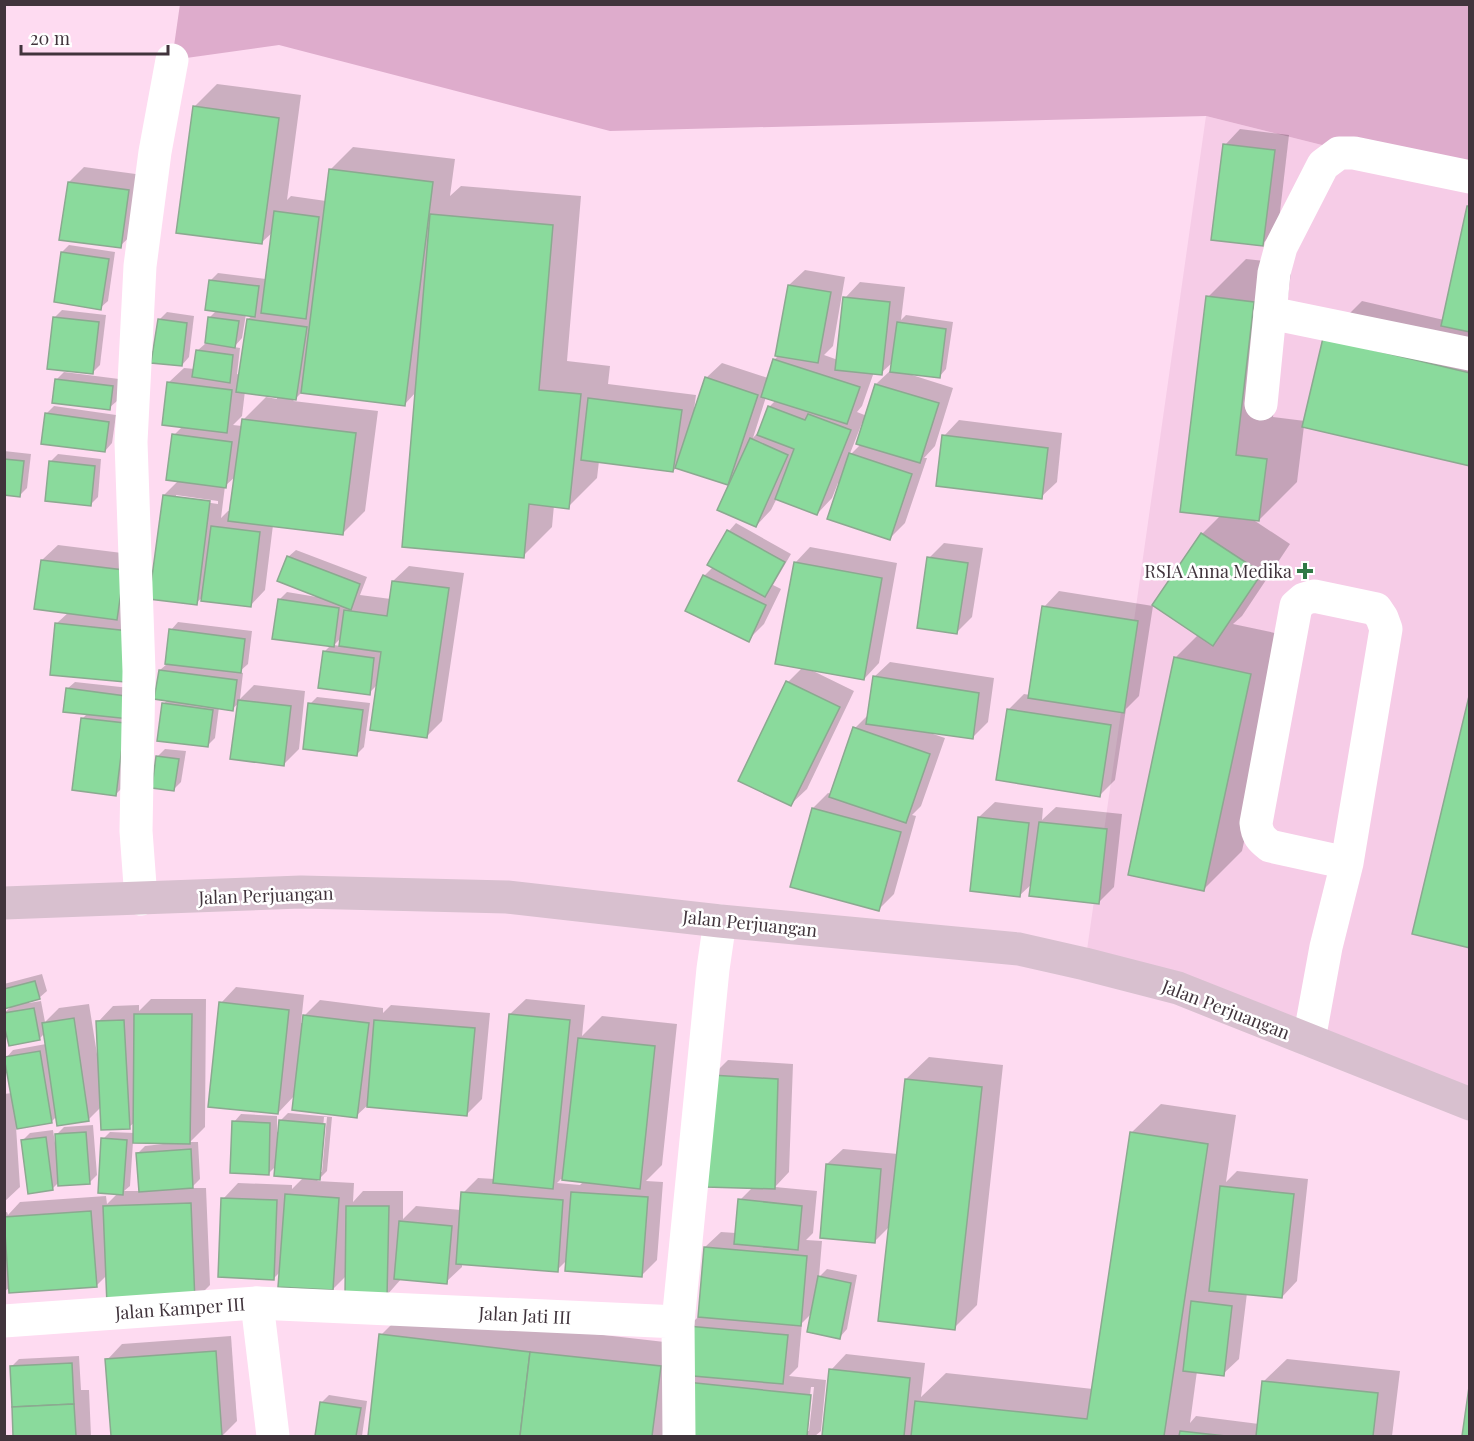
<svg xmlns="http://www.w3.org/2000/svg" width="1474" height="1441" viewBox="0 0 1474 1441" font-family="'Playfair Display',serif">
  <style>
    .built { fill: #f6cce7 }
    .green { fill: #deaccc }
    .shadow { fill: #0003; fill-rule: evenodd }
    .building { fill: #8ada9c; stroke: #8ba990; stroke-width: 1.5 }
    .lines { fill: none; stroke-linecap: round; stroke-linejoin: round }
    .minor { stroke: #fff; stroke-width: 33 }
    .major { stroke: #d8c0cf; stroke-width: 33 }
    .poi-dot { fill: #317946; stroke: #fff; stroke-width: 2 }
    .labels { text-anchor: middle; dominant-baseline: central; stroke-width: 5; stroke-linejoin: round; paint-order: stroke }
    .poi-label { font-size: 18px; fill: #41343c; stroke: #fff; text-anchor: end }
    .street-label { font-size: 18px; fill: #41343c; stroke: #fff }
  </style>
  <rect width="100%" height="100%" fill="#fedbf1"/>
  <path class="built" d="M1206 116 1354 153 1469 177V1104L1085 964Z"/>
  <path class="green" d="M180 4 1464 5 1470 6 1469 178 1354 153 1206 116 610 131 279 45 172 60Z"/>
  <g class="shadow">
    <path d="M217 84 301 95 287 200 291 196 326 201 330 170 353 147 455 159 450 196 461 186 581 196 567 361 610 366 608 384 696 395 694 410 706 378 722 363 768 378 774 360 779 355 789 285 805 270 845 277 833 346 824 355 838 360 845 298 860 282 905 287 901 320 906 315 953 322 946 369 939 377 912 373V375L953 388 935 446 924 458H927L905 523 890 538 838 483 832 498 817 514 777 498 771 510 756 526 734 477 728 483 677 467 673 471 599 461 597 478 568 507 554 505 552 527 523 556 416 392 405 404 302 392 293 401 378 411 365 511 342 534 273 525 265 590 250 606 204 596 196 603 164 495 179 480 174 435 183 426 168 383 184 368 195 369 197 351 206 343 209 318 217 310 210 281 218 273 266 279 273 232 262 242 194 107ZM246 314 253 315 248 319 240 375 237 374 240 348 234 347 242 338ZM893 362 892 369 876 384 867 416 857 412 862 406 874 372 881 373ZM245 391 277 396V399L266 397 243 420 242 426 233 425 242 416ZM766 397 776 400 769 407 760 430 753 438ZM862 423 864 424 861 444 849 456ZM236 476 231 511H228L221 518 225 486ZM176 495 218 501V504L176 498Z"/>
    <path d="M1240 129 1289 135 1278 229 1262 244 1225 145Z"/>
    <path d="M84 167 143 175 136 231 120 246 69 182Z"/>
    <path d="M1470 206V465L1304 426 1297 482 1259 520 1252 519 1290 544 1242 616 1233 624 1289 636 1242 851 1204 889 1175 658 1198 635 1202 534 1221 515 1208 297 1246 259 1292 264 1273 417 1305 421 1324 339 1362 301 1444 320Z"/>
    <path d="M69 245 115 252 108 301 100 308 62 252Z"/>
    <path d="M62 310 106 315 100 365 92 373 54 318Z"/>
    <path d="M167 312 194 316 189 357 182 365 159 320Z"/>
    <path d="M64 372 119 379 117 401 109 408 56 380Z"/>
    <path d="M54 406 116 415 112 443 105 451 46 414Z"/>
    <path d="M959 420 1062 433 1057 482 1041 497 944 436Z"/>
    <path d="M4 451 31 454 27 488 19 496 4 494Z"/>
    <path d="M58 454 101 459 98 497 90 505 50 462Z"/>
    <path d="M736 523 791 554 773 585 781 589 764 624 748 640 704 576 713 567 709 564 729 531Z"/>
    <path d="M944 543 983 548 972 617 957 632 929 558Z"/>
    <path d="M58 545 138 555 144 616 52 674 56 624 69 612 42 560Z"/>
    <path d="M810 547 897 563 879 663 864 679 809 669 854 691 807 789 791 804 788 682 803 667 795 563Z"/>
    <path d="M296 550 367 577 360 595 391 599 393 581 409 566 464 573 442 721 427 736 378 684 369 693 324 652 331 645 279 600 287 592 317 597 288 557ZM342 637 340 646 334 645Z"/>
    <path d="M1059 591 1153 606 1139 696 1126 709 1115 780 1099 796 1008 710 1024 694 1030 695 1044 607Z"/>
    <path d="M178 622 252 631 248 664 239 672 243 673 240 699 254 685 305 691 299 749 284 764 239 703 232 709 219 707 215 738 207 746 163 704 168 700 160 670 167 664 171 630Z"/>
    <path d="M890 662 994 678 988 722 972 738 931 732 930 733 945 738 921 806 912 815 916 816 894 894 879 909 813 808 828 793 832 794 855 728 869 714 874 677Z"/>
    <path d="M75 682 139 689 131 779 116 794 82 719 88 713 67 689Z"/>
    <path d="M317 697 370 703 364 747 357 754 310 704Z"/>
    <path d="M165 749 186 751 181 782 173 790 158 756Z"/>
    <path d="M995 802 1043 808 1042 820 1056 807 1122 814 1114 887 1098 903 1033 883 1020 895 979 817Z"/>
    <path d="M42 974 47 991 39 998 29 1001V1003L41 1001 45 1022 59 1008 89 1004 97 1054H99L98 1022 113 1006 139 1005V1011L151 999H206L205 1127 190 1142H198L200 1179 191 1188H206L210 1285 195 1300 107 1275 96 1286 10 1287 4 1292V1213L7 1212 8 1215 20 1202 106 1196 107 1204 118 1193 103 1139 110 1132 135 1133V1122L129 1127 102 1106 89 1119 57 1116 52 1121 16 1127 20 1187 4 1202V1094L12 1093 6 1058 13 1050 46 1044 45 1033 39 1039 4 1013 13 1005 4 1007V984ZM133 1142H162L163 1144 145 1146 138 1153 140 1191H124L130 1186Z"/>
    <path d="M236 987 304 995 301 1023H304L305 1015 320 1000 383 1008V1013L391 1005 490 1013 482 1099 467 1114 369 1104 356 1116 295 1095 278 1113 221 1003Z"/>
    <path d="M526 999 585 1005 582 1036 602 1016 677 1024 662 1165 646 1181 663 1182 657 1260 642 1275 567 1260 557 1270 462 1263V1267L446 1282 402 1278 387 1295 347 1275 333 1289 281 1271 274 1278 223 1199 238 1183 292 1185V1189L304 1177 276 1166 268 1174 234 1122 241 1114 277 1116V1132H279L280 1121 288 1113 332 1117 327 1171 317 1181 354 1183 353 1202 363 1191H403V1219L416 1206 461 1210 463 1193 478 1178 495 1179 510 1014ZM324 1117H327L322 1172H319ZM561 1179 584 1181 580 1185 557 1183Z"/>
    <path d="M929 1057 1003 1065 977 1305 954 1328 890 1226 874 1242 827 1164 843 1149 898 1154 906 1079Z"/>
    <path d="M728 1060 793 1064 789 1172 775 1187 817 1191 813 1233 806 1240 822 1241 819 1277 827 1269 857 1275 847 1329 840 1337 812 1313 802 1323 798 1367 789 1376 826 1380 821 1431 815 1436H705L682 1434 688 1327 699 1316 705 1247 721 1232 736 1233 740 1200 753 1187 712 1076ZM811 1387H814L809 1431H806Z"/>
    <path d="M1161 1104 1236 1115 1226 1182 1237 1171 1308 1179 1297 1281 1282 1297 1247 1293 1239 1359 1223 1374 1197 1371 1190 1423 1196 1416 1259 1424 1264 1381 1287 1359 1400 1371 1392 1436H823L831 1370 846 1354 925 1363 921 1397 946 1373 1093 1389 1132 1132Z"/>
    <path d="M93 1125 97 1175 89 1183 59 1182 52 1189 22 1141 30 1133 53 1130 55 1143H57V1134L64 1127Z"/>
    <path d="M404 1312 682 1344 672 1436H370L381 1335Z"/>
    <path d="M231 1336 237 1421 222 1436H112L107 1360 122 1344Z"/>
    <path d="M79 1356 81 1390H89L91 1436H15L12 1366 19 1359Z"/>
    <path d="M329 1395 367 1401 362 1436H316L321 1403Z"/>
  </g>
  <g class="building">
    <path d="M193 106 279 118 262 244 176 233Z"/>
    <path d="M1223 144 1275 150 1263 246 1211 240Z"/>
    <path d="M329 169 433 182 405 406 301 393Z"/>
    <path d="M68 182 129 190 121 248 59 240Z"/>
    <path d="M1467 206H1470V332L1441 326Z"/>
    <path d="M274 211 319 217 306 319 261 313Z"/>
    <path d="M430 214 553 225 539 390 581 394 569 509 529 504 524 558 402 547Z"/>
    <path d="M61 252 109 259 101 310 54 302Z"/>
    <path d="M209 280 259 286 255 317 205 310Z"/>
    <path d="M788 285 831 292 818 363 775 356Z"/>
    <path d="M1206 296 1254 302 1236 455 1267 459 1259 521 1180 512Z"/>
    <path d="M843 297 890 302 882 375 835 370Z"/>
    <path d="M53 317 99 322 93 374 47 369Z"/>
    <path d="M208 317 239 321 235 348 205 343Z"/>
    <path d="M158 319 187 323 182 366 151 363Z"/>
    <path d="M247 319 307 327 296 400 236 392Z"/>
    <path d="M897 322 946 329 940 378 890 372Z"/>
    <path d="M1323 338 1470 373V466L1302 427Z"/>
    <path d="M196 350 233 355 230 383 192 377Z"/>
    <path d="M773 359 860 387 847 424 761 397Z"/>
    <path d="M705 377 758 395 728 485 675 468Z"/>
    <path d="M55 379 113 386 110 410 52 403Z"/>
    <path d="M167 382 232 390 227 433 162 425Z"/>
    <path d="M875 384 939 403 920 463 856 444Z"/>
    <path d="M588 398 682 410 673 472 581 460Z"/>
    <path d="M768 406 805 420 808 414 851 430 817 515 775 499 794 449 757 435Z"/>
    <path d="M45 413 109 422 105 452 41 444Z"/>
    <path d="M242 419 356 433 343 535 228 521Z"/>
    <path d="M172 434 232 442 226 488 166 480Z"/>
    <path d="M942 435 1048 448 1042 499 936 486Z"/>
    <path d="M750 438 788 455 756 527 717 510Z"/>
    <path d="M849 453 912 474 890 540 827 519Z"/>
    <path d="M4 459 24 461 20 497 4 495Z"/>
    <path d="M49 461 95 466 91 506 45 501Z"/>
    <path d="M163 495 210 501 197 605 149 599Z"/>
    <path d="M211 526 260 532 251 607 201 601Z"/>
    <path d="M727 530 785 562 765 597 707 565Z"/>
    <path d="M1201 533 1262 573 1213 646 1152 605Z"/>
    <path d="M287 556 360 584 351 610 277 581Z"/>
    <path d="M927 557 968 563 957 634 917 628Z"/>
    <path d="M41 560 124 570 117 620 34 609Z"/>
    <path d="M794 562 882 578 864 680 775 664Z"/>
    <path d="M703 575 766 605 749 642 685 611Z"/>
    <path d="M392 581 449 588 427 738 370 730 381 652 339 646 344 610 387 616Z"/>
    <path d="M278 599 339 608 334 647 272 639Z"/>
    <path d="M1042 606 1138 621 1124 713 1028 698Z"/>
    <path d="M55 623 129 631 125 682 50 675Z"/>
    <path d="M169 629 245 639 241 673 165 664Z"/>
    <path d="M323 651 374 658 370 695 318 688Z"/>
    <path d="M1174 657 1251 674 1204 891 1128 875Z"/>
    <path d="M159 670 237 680 233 711 154 699Z"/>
    <path d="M873 676 979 693 973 739 866 724Z"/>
    <path d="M786 681 840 707 791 806 738 781Z"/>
    <path d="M66 688 133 697 130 719 63 712Z"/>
    <path d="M1470 692V948L1412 934Z"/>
    <path d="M238 700 291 706 284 766 230 759Z"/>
    <path d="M162 703 213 710 208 747 157 741Z"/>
    <path d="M308 703 363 710 357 756 303 749Z"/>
    <path d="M1007 709 1111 725 1100 797 996 780Z"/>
    <path d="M81 718 125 723 116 796 72 790Z"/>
    <path d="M853 727 930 754 906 823 829 797Z"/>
    <path d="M156 756 179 759 174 791 152 788Z"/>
    <path d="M812 808 901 832 879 911 790 887Z"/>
    <path d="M978 817 1029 823 1020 897 970 891Z"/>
    <path d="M1039 822 1107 829 1099 904 1029 896Z"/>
    <path d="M35 981 40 999 4 1009V989Z"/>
    <path d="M219 1002 289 1010 278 1114 208 1107Z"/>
    <path d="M34 1008 40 1040 9 1046 4 1025V1013Z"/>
    <path d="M134 1014H192L190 1144 133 1143Z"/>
    <path d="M509 1014 570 1020 553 1189 493 1183Z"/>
    <path d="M303 1015 369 1023 357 1118 292 1110Z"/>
    <path d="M74 1018 89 1121 57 1126 42 1023Z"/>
    <path d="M124 1020 130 1129 101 1130 96 1021Z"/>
    <path d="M374 1020 475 1028 467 1116 367 1107Z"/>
    <path d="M578 1038 655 1046 640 1189 562 1180Z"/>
    <path d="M40 1051 52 1123 17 1129 4 1057Z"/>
    <path d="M711 1075 778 1079 775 1189 706 1187Z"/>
    <path d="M905 1079 982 1087 955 1330 878 1321Z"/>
    <path d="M279 1120 325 1124 320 1180 274 1176Z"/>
    <path d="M232 1121 270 1123 269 1175 230 1173Z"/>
    <path d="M86 1132 90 1184 58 1186 55 1134Z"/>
    <path d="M1130 1132 1208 1144 1164 1436H911L915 1401 1087 1419Z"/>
    <path d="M46 1137 53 1190 28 1194 21 1140Z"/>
    <path d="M101 1138 127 1140 123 1195 98 1193Z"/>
    <path d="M191 1149 193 1188 139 1192 136 1153Z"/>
    <path d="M826 1164 881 1169 875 1243 820 1238Z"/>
    <path d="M1220 1186 1294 1194 1282 1298 1209 1291Z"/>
    <path d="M461 1192 563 1200 558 1272 456 1264Z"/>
    <path d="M571 1192 648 1197 642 1277 565 1271Z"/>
    <path d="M285 1194 339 1198 333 1290 278 1287Z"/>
    <path d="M221 1198 277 1200 274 1280 218 1277Z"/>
    <path d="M738 1199 802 1206 798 1250 734 1244Z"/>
    <path d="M191 1203 195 1302 107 1305 103 1206Z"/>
    <path d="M346 1206H389L387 1297 345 1296Z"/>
    <path d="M91 1211 97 1287 9 1293 4 1217Z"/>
    <path d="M399 1221 452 1226 447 1284 394 1279Z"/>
    <path d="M704 1247 807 1256 801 1326 698 1317Z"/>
    <path d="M818 1276 851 1283 840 1339 807 1332Z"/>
    <path d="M1191 1301 1232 1306 1224 1376 1183 1371Z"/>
    <path d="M687 1326 788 1335 783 1384 682 1375Z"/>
    <path d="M379 1334 530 1352 520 1436H368Z"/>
    <path d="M216 1351 222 1436H111L105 1359Z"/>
    <path d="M530 1352 661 1366 652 1436H520Z"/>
    <path d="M72 1363 74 1404 12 1407 10 1366Z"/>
    <path d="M829 1369 910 1378 904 1436H822Z"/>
    <path d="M1470 1380V1436H1462Z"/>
    <path d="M1262 1381 1378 1393 1373 1436H1256Z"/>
    <path d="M686 1382 811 1395 807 1436H689Z"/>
    <path d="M320 1402 361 1408 356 1436H315Z"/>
    <path d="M74 1404 76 1436H13L12 1407Z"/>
    <path d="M1180 1431 1226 1436H1179Z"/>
  </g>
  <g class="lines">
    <g class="minor">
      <path d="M1270 313 1470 354"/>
      <path d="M1261 404 1274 273 1281 247 1323 165 1339 153H1354L1470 177"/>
      <path d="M141 899 136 831 139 671 131 442 140 266 155 152 172 60"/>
      <path d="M1309 1040 1326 947 1347 863 1386 629 1382 618 1376 609 1314 596 1304 599 1296 606 1256 823C1257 835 1261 839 1270 846L1347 863"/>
      <path d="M257 1303 273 1436"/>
      <path d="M4 1321 257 1303 678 1322 679 1436"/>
      <path d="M678 1322 713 969 720 921"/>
    </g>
    <path class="major" d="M4 903 301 892 507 897 720 921 1019 949 1085 964 1178 988 1470 1104"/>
  </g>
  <path class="poi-dot" d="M1302 562h6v6h6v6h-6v6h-6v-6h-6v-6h6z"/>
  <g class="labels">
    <g class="poi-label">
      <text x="1292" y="571">RSIA Anna Medika</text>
    </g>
    <g class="street-label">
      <text transform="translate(266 895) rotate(-2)">Jalan Perjuangan</text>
      <text transform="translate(750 923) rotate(6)">Jalan Perjuangan</text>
      <text transform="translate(1226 1009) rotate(21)">Jalan Perjuangan</text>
      <text transform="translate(180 1308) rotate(-4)">Jalan Kamper III</text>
      <text transform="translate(525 1315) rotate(3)">Jalan Jati III</text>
    </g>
  </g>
  <rect width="1474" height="1441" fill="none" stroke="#41343c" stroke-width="12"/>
  <path d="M21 45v9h147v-9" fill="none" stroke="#41343c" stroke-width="3"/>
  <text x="30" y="45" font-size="18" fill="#41343c" stroke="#ffffff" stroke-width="4.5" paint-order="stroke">20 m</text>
</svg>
